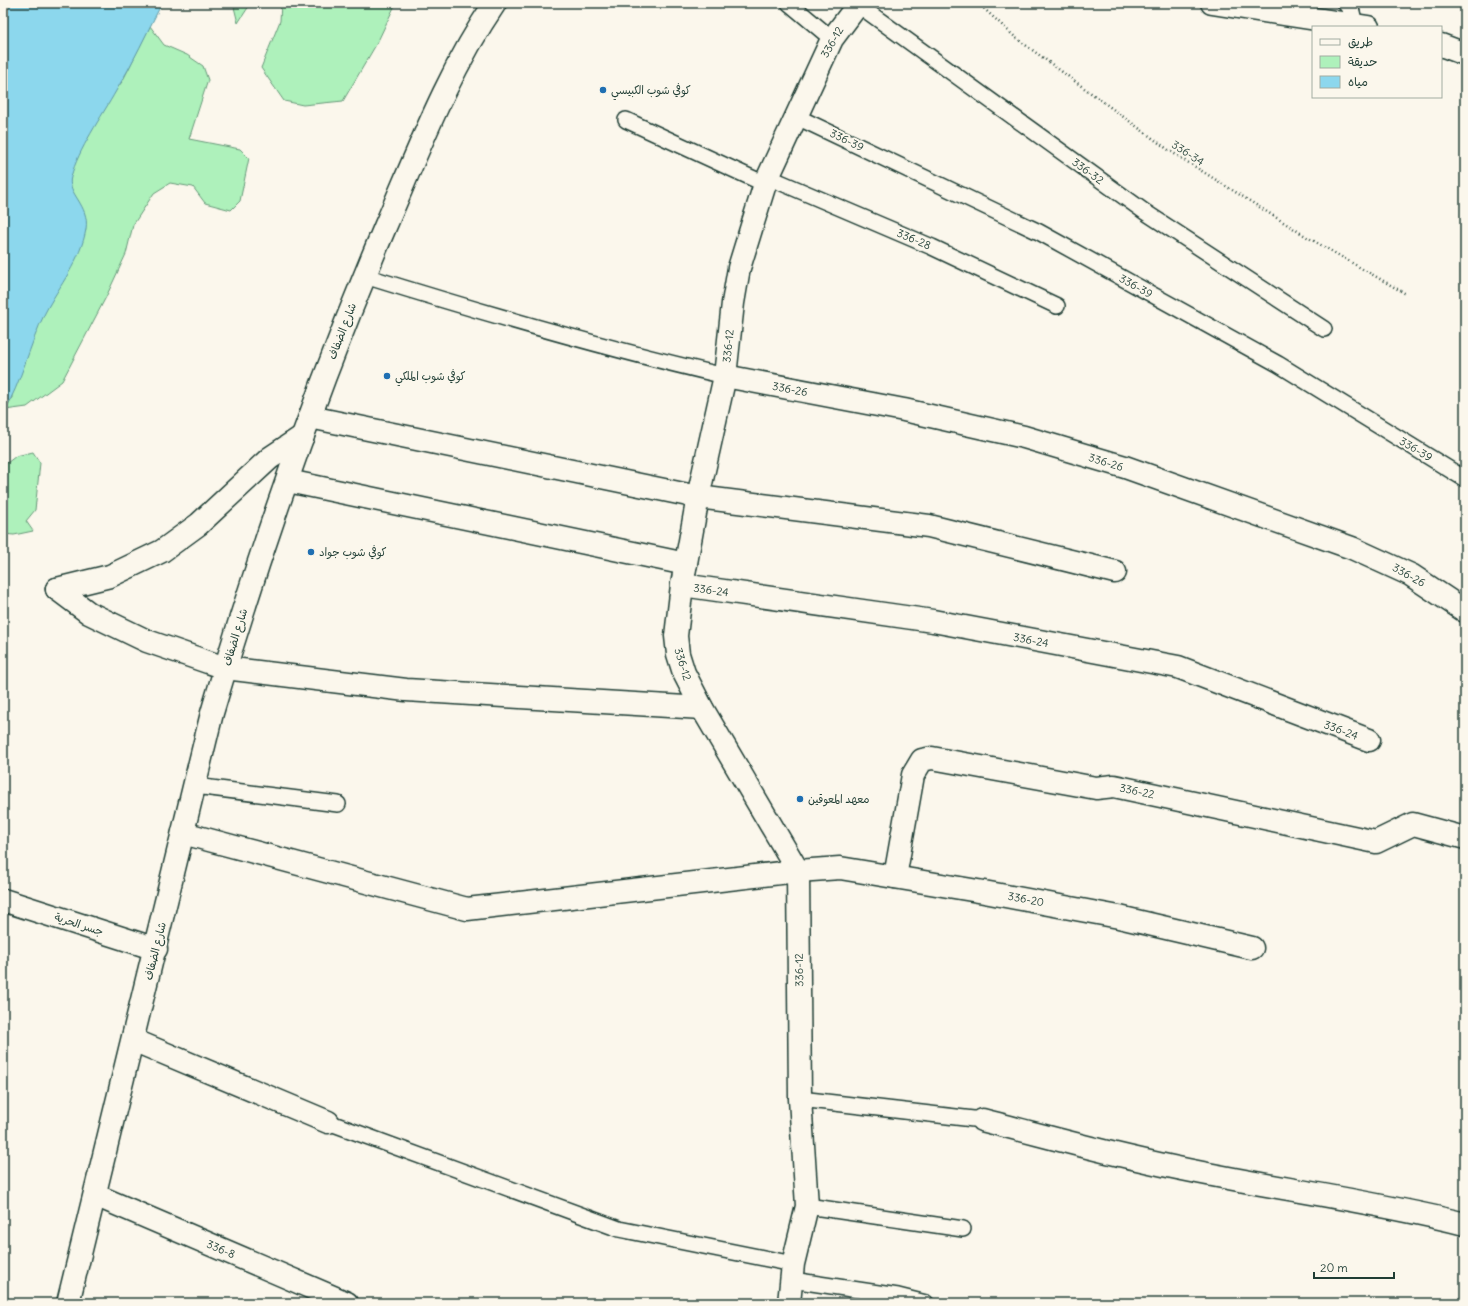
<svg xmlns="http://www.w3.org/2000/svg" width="1468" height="1306" viewBox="0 0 1468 1306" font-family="Delius,'Playpen Sans Arabic',sans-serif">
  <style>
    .green { fill: #aef1bb; stroke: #669778 }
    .water { fill: #8cd7ed; stroke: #6099a3 }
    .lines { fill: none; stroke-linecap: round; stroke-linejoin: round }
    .lane-casing { stroke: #1f3d34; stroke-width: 18 }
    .street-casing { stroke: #1f3d34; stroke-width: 25 }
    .secondary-casing { stroke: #1f3d34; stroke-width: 25 }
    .path { stroke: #1f3d34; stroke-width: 2.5; stroke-dasharray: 1 3; stroke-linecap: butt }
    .lane { stroke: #fbf7ec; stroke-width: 15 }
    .street { stroke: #fbf7ec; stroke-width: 22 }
    .secondary { stroke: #fbf7ec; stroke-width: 22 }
    .poi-dot { fill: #1f6fb2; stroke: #fbf7ec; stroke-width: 1.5 }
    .labels { text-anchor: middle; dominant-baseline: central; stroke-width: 4; stroke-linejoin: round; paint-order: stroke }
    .street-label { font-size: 11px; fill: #1f3d34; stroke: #fbf7ec }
    .poi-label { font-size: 11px; fill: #1f3d34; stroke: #fbf7ec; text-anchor: start }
  </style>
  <rect width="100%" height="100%" fill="#fbf7ec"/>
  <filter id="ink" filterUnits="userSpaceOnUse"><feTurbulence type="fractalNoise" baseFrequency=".025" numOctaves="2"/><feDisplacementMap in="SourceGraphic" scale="8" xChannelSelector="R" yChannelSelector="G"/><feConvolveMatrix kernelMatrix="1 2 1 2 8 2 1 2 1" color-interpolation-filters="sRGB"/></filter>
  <g filter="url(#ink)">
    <g class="green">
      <path d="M233 3H251L238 23Z"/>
      <path d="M281 3H396L377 43 343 101 303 105 284 101 261 68 280 21Z"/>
      <path d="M150 26 164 45 187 55 203 66 208 80 189 139 240 149 249 158 240 201 231 210 205 203 193 187 170 183 154 193 133 225 126 254 106 297 62 381 27 407 5 410 12 398 3 220 122 82Z"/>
      <path d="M33 452 40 463 35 510 26 521 33 531 14 535 3 534V462L7 463 16 456Z"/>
    </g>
    <path class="water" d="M3 3H162C147 32 133 63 116 91 102 116 78 150 71 177 66 193 90 205 86 229 81 260 59 286 45 313 29 345 22 382 3 413Z"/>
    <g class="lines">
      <g class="lane-casing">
        <g id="lane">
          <path d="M789 3 832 39"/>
          <path d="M1345 3 1352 12 1355 25"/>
          <path d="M857 4 1145 212 1324 329"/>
          <path d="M795 116 1039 232 1278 364 1465 479"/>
          <path d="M626 120 765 184"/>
          <path d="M768 177 932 247 1057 306"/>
          <path d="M365 276C484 313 603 348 725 376"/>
          <path d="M195 786 338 804"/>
          <path d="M800 1099 982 1120"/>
          <path d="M328 1122 619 1229 793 1264"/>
          <path d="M807 1206 963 1229"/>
          <path d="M792 1280 898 1296 926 1303"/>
        </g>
      </g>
      <g class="street-casing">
        <g id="street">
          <path d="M1212 3 1368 27"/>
          <path d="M1441 45 1465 54"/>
          <path d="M725 376 904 410 1024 437 1125 467 1352 548 1411 575 1465 611"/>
          <path d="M310 417 698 497 929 526 1115 572"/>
          <path d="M288 481 686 564"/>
          <path d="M682 585 933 621 1178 667 1369 740"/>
          <path d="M57 589 89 613 147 641 225 668 406 690 702 708"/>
          <path d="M57 589 110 576 162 551 199 524 270 458 303 436"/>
          <path d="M183 833 467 909 798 871 840 868 984 892 1119 917 1252 948"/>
          <path d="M895 877 913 775 922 760 932 758 1096 788 1114 786 1376 842 1413 824 1465 838"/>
          <path d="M3 900 156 949"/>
          <path d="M133 1040 328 1122"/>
          <path d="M982 1120C1038 1134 1094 1150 1150 1162 1254 1186 1361 1198 1465 1224"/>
          <path d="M95 1195 347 1303"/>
          <path d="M789 1303 793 1264 807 1206 800 1099 798 871 702 708 684 673 678 654 676 636 682 585 698 497 725 376 733 303 739 268 751 229 765 184 832 39 859 3"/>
        </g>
      </g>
      <g class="secondary-casing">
        <path id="secondary" d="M68 1303 212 713C260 548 318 385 385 227 418 151 448 72 495 3"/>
      </g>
      <path class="path" d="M978 3 1016 38 1170 151 1307 237 1406 294"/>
      <use href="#lane" class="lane"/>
      <use href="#street" class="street"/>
      <use href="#secondary" class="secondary"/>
    </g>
  </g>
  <g class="poi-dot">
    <circle cx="603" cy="90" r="4"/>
    <circle cx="387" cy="376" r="4"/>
    <circle cx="311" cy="552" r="4"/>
    <circle cx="800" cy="799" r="4"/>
  </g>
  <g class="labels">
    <g class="street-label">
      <text transform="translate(832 42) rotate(-60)">336-12</text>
      <text transform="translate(847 140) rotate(26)">336-39</text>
      <text transform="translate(1188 153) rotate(33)">336-34</text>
      <text transform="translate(1088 171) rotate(36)">336-32</text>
      <text transform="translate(914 239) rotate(23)">336-28</text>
      <text transform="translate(1136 286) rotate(29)">336-39</text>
      <text transform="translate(342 331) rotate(-69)">شارع الضفاف</text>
      <text transform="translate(728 346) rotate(-84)">336-12</text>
      <text transform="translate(790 389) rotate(11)">336-26</text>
      <text transform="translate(1416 449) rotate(31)">336-39</text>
      <text transform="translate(1106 462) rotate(17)">336-26</text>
      <text transform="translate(1409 575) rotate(29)">336-26</text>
      <text transform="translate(711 590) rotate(8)">336-24</text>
      <text transform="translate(235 637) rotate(-73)">شارع الضفاف</text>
      <text transform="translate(1031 640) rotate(11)">336-24</text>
      <text transform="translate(683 664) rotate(73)">336-12</text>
      <text transform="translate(1341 730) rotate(21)">336-24</text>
      <text transform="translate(1137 791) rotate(12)">336-22</text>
      <text transform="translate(1026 899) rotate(11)">336-20</text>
      <text transform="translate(79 924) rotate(18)">جسر الحرية</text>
      <text transform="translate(155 951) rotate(-76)">شارع الضفاف</text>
      <text transform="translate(799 970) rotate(-91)">336-12</text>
      <text transform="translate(221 1249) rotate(23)">336-8</text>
    </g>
    <g class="poi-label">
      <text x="611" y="90">كوفي شوب الكبيسي</text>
      <text x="395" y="376">كوفي شوب الملكي</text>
      <text x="319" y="552">كوفي شوب جواد</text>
      <text x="808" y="799">معهد المعوقين</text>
    </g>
  </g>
  <rect width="1468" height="1306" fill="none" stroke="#fbf7ec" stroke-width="16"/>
  <rect x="8" y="8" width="1452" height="1290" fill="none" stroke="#1f3d34" stroke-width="1.5" filter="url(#ink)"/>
  <rect x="1312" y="26" width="130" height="72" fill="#fbf7ec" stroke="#a3ada2"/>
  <rect x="1320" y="39" width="20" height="6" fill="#fbf7ec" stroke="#a3ada2"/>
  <text x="1348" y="46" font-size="12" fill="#1f3d34">طريق</text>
  <rect x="1320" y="56" width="20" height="12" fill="#aef1bb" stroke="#a3ada2"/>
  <text x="1348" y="66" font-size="12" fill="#1f3d34">حديقة</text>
  <rect x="1320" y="76" width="20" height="12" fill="#8cd7ed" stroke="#a3ada2"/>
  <text x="1348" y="86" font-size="12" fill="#1f3d34">مياه</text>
  <path d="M1314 1272v6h80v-6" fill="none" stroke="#1f3d34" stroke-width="2"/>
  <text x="1320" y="1272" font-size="12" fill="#1f3d34" stroke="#fbf7ec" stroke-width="3" paint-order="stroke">20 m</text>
</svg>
